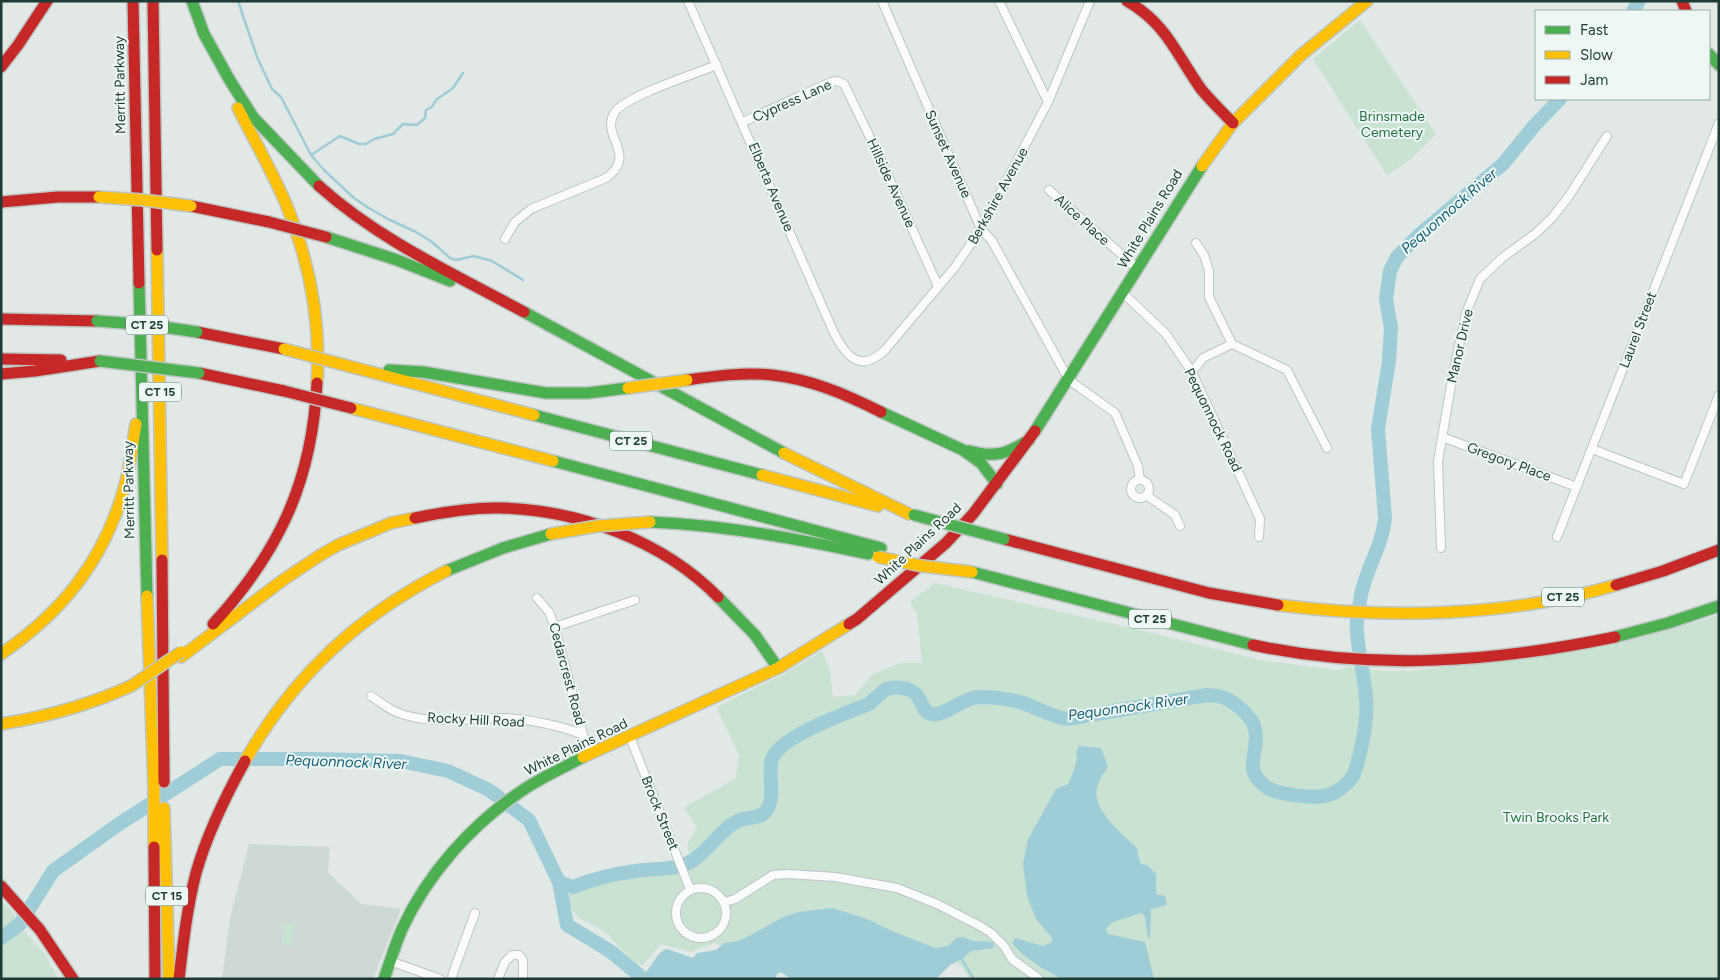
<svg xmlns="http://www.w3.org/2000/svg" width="1720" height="980" viewBox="0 0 1720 980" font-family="Figtree,sans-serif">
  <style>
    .built { fill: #ced9d5 }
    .green { fill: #c9e2d2 }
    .water { fill: #9ecdd8 }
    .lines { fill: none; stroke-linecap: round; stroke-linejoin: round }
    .stream { stroke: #9ecdd8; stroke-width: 2.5 }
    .river { stroke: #9ecdd8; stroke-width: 14 }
    .street-casing { stroke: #bec5c2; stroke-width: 10 }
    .fast-casing { stroke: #bdc6c3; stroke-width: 14 }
    .slow-casing { stroke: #bdc6c3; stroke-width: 14 }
    .jam-casing { stroke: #bdc6c3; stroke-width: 14 }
    .street { stroke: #fafcfb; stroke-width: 8 }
    .fast { stroke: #4caf50; stroke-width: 11 }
    .slow { stroke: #ffc107; stroke-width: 11 }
    .jam { stroke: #c62828; stroke-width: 11 }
    .fast-bridge-casing { stroke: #bbc5c2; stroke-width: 14; stroke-linecap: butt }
    .slow-bridge-casing { stroke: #bbc5c2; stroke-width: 14; stroke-linecap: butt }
    .jam-bridge-casing { stroke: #bbc5c2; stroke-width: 14; stroke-linecap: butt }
    .fast-bridge { stroke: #4caf50; stroke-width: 11 }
    .slow-bridge { stroke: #ffc107; stroke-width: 11 }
    .jam-bridge { stroke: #c62828; stroke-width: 11 }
    .labels { text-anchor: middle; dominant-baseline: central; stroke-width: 4; stroke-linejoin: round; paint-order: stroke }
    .shield { fill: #eef7f3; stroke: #5d736e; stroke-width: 1 }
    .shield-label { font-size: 12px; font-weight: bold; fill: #1f3b35 }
    .street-label { font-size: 14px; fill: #1f3b35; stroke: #eef7f3 }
    .park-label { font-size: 14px; fill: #277349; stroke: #eef7f3 }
    .water-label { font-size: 15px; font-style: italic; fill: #176279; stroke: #eef7f3 }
  </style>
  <rect width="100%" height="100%" fill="#e1e8e5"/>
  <path class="built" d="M249 844 330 847 328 872 361 904 401 909 373 979H222L230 918Z"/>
  <g class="green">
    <path d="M1360 20 1436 134 1412 158 1387 175 1313 59Z"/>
    <path d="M935 583 1140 630 1260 660 1337 670 1349 667 1380 671H1414L1622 643 1706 619 1719 614V979H969L963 969 948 953 728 948 714 943 691 952 661 944 643 965H638C632 959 624 953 618 946 614 943 611 937 608 934 590 921 570 921 567 895L577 889 618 880 649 869 675 863 689 853 687 845 697 827 684 808 736 778 739 755 716 707 784 674 822 651 830 669 832 693 834 697 855 695 873 674 900 663H922L917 614 910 602Z"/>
    <path d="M1 901 10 909 23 930 45 954 58 979H1Z"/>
    <path d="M283 923 295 924 293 945 281 944Z"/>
  </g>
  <g class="water">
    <path d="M1079 746 1101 748 1108 766C1105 772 1100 778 1098 784 1088 807 1123 835 1138 849L1137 852 1141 864 1147 865 1156 874V894L1165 896 1167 905 1151 909 1150 937 1148 938 1145 917 1141 913 1113 922 1106 929 1108 934 1145 942 1154 979H1062L1040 967 1022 954 1012 943 1015 938 1043 946 1052 942V938L1036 919 1027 896 1023 864 1028 839 1056 789 1068 784 1074 770 1077 759 1076 752Z"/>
    <path d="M832 908 867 919 892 931 935 948 948 946 956 938 963 937 973 941 993 942 994 948 971 951 962 959 950 965 936 979H791L781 972 777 974 775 979H640V976C653 970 653 954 667 949L693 958 697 953 716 950 724 943 739 941 751 935 783 917 799 912Z"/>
  </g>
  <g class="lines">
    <g class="stream">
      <path d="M238 1 257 57 272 89 281 97 311 155 325 171 354 198 367 207 388 219 416 232 432 242 450 258 456 260 474 256 492 261 523 280"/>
      <path d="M311 155 340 136 359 144H366L374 139 393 134 403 124 417 125 425 118 426 110 432 107 436 100 453 88 463 73"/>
      <path d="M960 957 974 979"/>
    </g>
    <g class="river">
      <path d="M1633 11 1639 1"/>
      <path d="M559 882 573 887C595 878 613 874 636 871 654 868 676 871 692 861 707 852 722 828 738 821 745 817 756 819 763 814 778 802 767 774 772 759 780 736 847 713 869 704 874 700 882 691 887 689 896 686 909 688 916 694 922 700 922 713 932 714 943 717 963 698 978 697 996 697 1015 699 1031 706 1045 712 1052 716 1067 719L1207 695C1223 696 1229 698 1241 709 1272 734 1243 760 1257 778 1261 783 1266 788 1272 790 1284 795 1316 799 1328 795 1337 793 1350 782 1354 774 1361 754 1368 720 1366 699 1365 677 1358 654 1357 631 1356 622 1358 611 1360 601 1363 573 1382 549 1385 518L1378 429 1389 361 1391 328 1386 299 1390 271 1397 257 1420 234 1503 164 1534 126 1560 99"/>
      <path d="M1 938 20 924 53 871 119 824 220 759H313L400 761 448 771 489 790 529 820 559 882 567 925 610 951 640 976"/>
    </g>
    <g class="street-casing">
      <g id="street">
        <path d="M688 1 834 333C847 358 861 373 885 350L955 267 981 229 1048 102 1090 1"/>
        <path d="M882 1 981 229 992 241 1069 380 1115 413 1138 466 1140 480"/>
        <path d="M999 1 1048 102"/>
        <path d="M743 122 831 82 837 81 844 84 881 160 938 286"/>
        <path d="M1049 190 1138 269"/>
        <path d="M505 239 515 222 531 209 606 178C639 154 599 136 615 112 626 96 697 73 717 65"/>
        <path d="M1123 293 1166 334 1192 372 1260 519 1259 537"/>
        <path d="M1232 344 1287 370 1327 448"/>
        <path d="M1192 372 1203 358 1232 344 1209 297V271L1204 255 1196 243"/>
        <path d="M1442 437 1577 487"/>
        <path d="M1592 449 1684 484 1719 395"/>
        <circle cx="1140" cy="489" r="9"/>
        <path d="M1146 495 1175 515 1180 526"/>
        <path d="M1557 537 1719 123"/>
        <path d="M1441 548 1438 461 1453 374 1466 313 1480 279 1502 258 1535 234 1552 218 1569 196 1607 136"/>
        <path d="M537 598 549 612 555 627 583 735 592 753"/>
        <path d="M555 627 635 600"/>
        <path d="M371 696C379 701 386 707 394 711 424 725 465 719 497 718 521 718 562 725 583 735"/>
        <path d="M630 737 690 889"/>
        <circle cx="701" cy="913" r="25"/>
        <path d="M725 902 735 899 773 875 788 874 835 877 897 888 937 904 980 926 991 933 1004 946 1012 959 1039 979"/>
        <path d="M390 961 440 979"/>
        <path d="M452 979 453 973 475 913"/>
        <path d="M498 979 505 962 512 955H519L523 960V979"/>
      </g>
    </g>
    <g class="fast-casing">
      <g id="fast">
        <path d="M192 1 204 34 229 79 253 117 319 186"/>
        <path d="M1709 54 1719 65"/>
        <path d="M326 237 397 260 450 281"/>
        <path d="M139 283 147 596"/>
        <path d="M524 312 784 453"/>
        <path d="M389 370 423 372 546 393H588L628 388"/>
        <path d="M881 412 963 450 981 463 997 484"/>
        <path d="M534 415 762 475"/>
        <path d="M1035 431 1202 166"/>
        <path d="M969 451C994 458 1007 454 1029 440"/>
        <path d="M553 461 881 548"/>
        <path d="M650 522C724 525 796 538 868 554"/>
        <path d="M446 571 503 548 551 534"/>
        <path d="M972 572 1253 645"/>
        <path d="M718 597 755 635 778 668"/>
        <path d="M1615 637 1668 623 1719 606"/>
        <path d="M384 979C390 962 395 945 402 929 428 873 472 824 523 790 542 777 563 768 583 757"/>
      </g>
    </g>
    <g class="slow-casing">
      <g id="slow">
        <path d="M238 108C254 140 272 171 286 204 309 260 321 322 317 383"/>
        <path d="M1202 166 1233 123 1301 55 1367 1"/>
        <path d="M157 250 162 560"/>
        <path d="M352 367 534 415"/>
        <path d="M351 408 553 461"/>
        <path d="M784 453 909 514"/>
        <path d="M762 475 878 506"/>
        <path d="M147 596 154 790V847"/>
        <path d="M1278 605C1388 619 1509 617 1616 585"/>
        <path d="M1 654C61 613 102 563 123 492 130 470 132 447 136 424"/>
        <path d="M181 657 283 580 319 556 338 545 391 523 415 518"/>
        <path d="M1 724C46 717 89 705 131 686"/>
        <path d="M583 757 778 668 849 624"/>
        <path d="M245 761C293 676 359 615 446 571"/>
        <path d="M164 808 169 979"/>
      </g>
    </g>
    <g class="jam-casing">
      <g id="jam">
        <path d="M133 1 139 283"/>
        <path d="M153 1 157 250"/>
        <path d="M1127 1C1167 24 1176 54 1201 89 1211 101 1222 112 1233 123"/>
        <path d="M1682 1 1686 11"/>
        <path d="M1 67 18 45 47 1"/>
        <path d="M319 186C379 240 454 274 524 312"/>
        <path d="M1 202 58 197H99"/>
        <path d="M191 206 269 222"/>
        <path d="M1 319 97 321"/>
        <path d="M197 332 284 349"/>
        <path d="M1 359 61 360"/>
        <path d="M199 373 284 391"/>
        <path d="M1 374 35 371 100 361"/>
        <path d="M687 380C715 376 744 372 772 375 811 379 847 395 881 412"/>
        <path d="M415 518C443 512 472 507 502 508 579 510 663 541 718 597"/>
        <path d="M1004 539 1209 593 1278 605"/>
        <path d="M162 560 164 782"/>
        <path d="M1616 585 1663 571 1719 550"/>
        <path d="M213 624C279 552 312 482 317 383"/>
        <path d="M849 624 857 619 946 543 973 514 1035 431"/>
        <path d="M1253 645C1374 671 1495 662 1615 637"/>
        <path d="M154 847 155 979"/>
        <path d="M1 886 40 930 73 979"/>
        <path d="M179 979C183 944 187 908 196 873 207 834 225 797 245 761"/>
      </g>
    </g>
    <use href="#street" class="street"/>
    <use href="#fast" class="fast"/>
    <use href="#slow" class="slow"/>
    <use href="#jam" class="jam"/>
    <g class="fast-bridge-casing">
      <g id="fast-bridge">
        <path d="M97 321 150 325 197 332"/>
        <path d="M100 361 199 373"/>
        <path d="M914 515 1004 539"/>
      </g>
    </g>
    <g class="slow-bridge-casing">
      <g id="slow-bridge">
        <path d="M99 197 143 200 191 206"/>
        <path d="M284 349 352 367"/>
        <path d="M628 388 687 380"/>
        <path d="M551 534 598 526 650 522"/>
        <path d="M878 557 922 566 972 572"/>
        <path d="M131 686 181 652"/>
      </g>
    </g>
    <g class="jam-bridge-casing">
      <g id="jam-bridge">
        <path d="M269 222 326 237"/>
        <path d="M284 391 351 408"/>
      </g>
    </g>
    <use href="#fast-bridge" class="fast-bridge"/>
    <use href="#slow-bridge" class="slow-bridge"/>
    <use href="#jam-bridge" class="jam-bridge"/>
  </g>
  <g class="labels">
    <g class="shield">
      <rect x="126" y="315.5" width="42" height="19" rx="4"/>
      <rect x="139" y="382.5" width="42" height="19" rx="4"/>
      <rect x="610" y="431.5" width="42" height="19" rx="4"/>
      <rect x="1542" y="587.5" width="42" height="19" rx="4"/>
      <rect x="1129" y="609.5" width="42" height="19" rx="4"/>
      <rect x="146" y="886.5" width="42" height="19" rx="4"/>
    </g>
    <g class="shield-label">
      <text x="147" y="325">CT 25</text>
      <text x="160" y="392">CT 15</text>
      <text x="631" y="441">CT 25</text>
      <text x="1563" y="597">CT 25</text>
      <text x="1150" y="619">CT 25</text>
      <text x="167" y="896">CT 15</text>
    </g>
    <g class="street-label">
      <text transform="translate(120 85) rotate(-91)">Merritt Parkway</text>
      <text transform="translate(792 101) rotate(-24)">Cypress Lane</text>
      <text transform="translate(948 154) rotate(66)">Sunset Avenue</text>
      <text transform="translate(891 183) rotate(65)">Hillside Avenue</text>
      <text transform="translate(771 187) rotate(67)">Elberta Avenue</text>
      <text transform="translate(998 196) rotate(-61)">Berkshire Avenue</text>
      <text transform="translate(1150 219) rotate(-59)">White Plains Road</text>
      <text transform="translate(1082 220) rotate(42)">Alice Place</text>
      <text transform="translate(1638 330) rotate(-69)">Laurel Street</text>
      <text transform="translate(1460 346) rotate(-77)">Manor Drive</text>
      <text transform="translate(1213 420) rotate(64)">Pequonnock Road</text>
      <text transform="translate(1509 462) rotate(20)">Gregory Place</text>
      <text transform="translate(129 490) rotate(-91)">Merritt Parkway</text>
      <text transform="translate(918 544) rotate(-43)">White Plains Road</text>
      <text transform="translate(567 674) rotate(75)">Cedarcrest Road</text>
      <text transform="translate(476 720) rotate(3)">Rocky Hill Road</text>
      <text transform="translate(576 747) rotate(-26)">White Plains Road</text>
      <text transform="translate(660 813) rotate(68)">Brock Street</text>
    </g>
    <g class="park-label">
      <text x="1392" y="116">Brinsmade<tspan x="1392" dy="16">Cemetery</tspan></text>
      <text x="1556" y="817">Twin Brooks Park</text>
    </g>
    <g class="water-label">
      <text transform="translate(1449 211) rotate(-41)">Pequonnock River</text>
      <text transform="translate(1128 707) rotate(-8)">Pequonnock River</text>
      <text transform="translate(346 762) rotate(2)">Pequonnock River</text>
    </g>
  </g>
  <rect width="1720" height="980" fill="none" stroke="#1f3b35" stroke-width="5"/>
  <rect x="1535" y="10" width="175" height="90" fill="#eef7f3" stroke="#9baca7"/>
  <rect x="1545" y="26" width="25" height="8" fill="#4caf50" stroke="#9baca7"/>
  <text x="1580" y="35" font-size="15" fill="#1f3b35">Fast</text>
  <rect x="1545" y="51" width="25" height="8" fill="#ffc107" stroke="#9baca7"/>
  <text x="1580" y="60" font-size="15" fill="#1f3b35">Slow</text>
  <rect x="1545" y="76" width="25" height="8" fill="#c62828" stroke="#9baca7"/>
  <text x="1580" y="85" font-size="15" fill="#1f3b35">Jam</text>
</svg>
